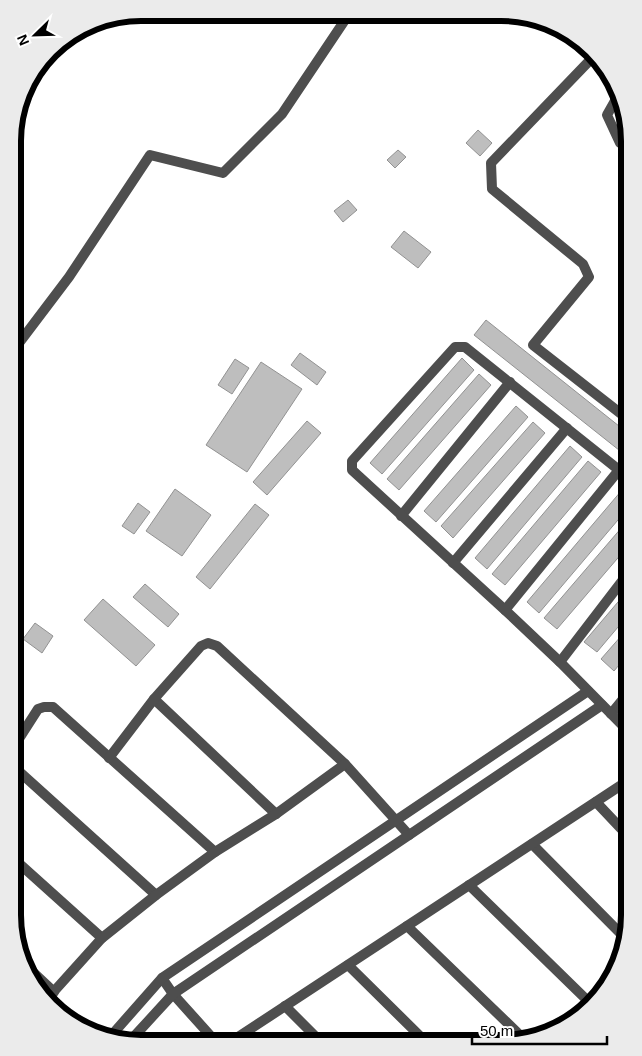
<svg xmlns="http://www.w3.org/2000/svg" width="642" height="1056" viewBox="0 0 642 1056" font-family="Helvetica,sans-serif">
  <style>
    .building { fill: #bebebe; stroke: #929292 }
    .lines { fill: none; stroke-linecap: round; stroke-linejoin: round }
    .street { stroke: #4e4e4e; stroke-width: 10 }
    .rim { fill: none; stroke: #000; stroke-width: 6 }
  </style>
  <rect width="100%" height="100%" fill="#fff"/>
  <g class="building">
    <path d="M478 130 492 143 480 156 466 143Z"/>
    <path d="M398 150 406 157 395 168 387 160Z"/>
    <path d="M348 200 357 210 343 222 334 211Z"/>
    <path d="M404 231 431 252 418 268 391 247Z"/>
    <path d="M486 320 629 434V458L474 335Z"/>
    <path d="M300 353 326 372 317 385 291 365Z"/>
    <path d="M462 358 474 370 382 474 370 463Z"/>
    <path d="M235 359 249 368 232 394 218 385Z"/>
    <path d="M261 362 302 389 247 472 206 445Z"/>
    <path d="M479 374 491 385 399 490 387 479Z"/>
    <path d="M516 406 528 417 436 522 424 511Z"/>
    <path d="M307 421 321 433 267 495 253 482Z"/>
    <path d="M533 422 545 433 453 538 441 526Z"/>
    <path d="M570 446 582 457 487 569 475 558Z"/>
    <path d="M588 461 601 472 505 585 492 574Z"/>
    <path d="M175 489 211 515 182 556 146 531Z"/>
    <path d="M622 490 629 496V507L539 613 527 602Z"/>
    <path d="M138 503 150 512 134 534 122 526Z"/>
    <path d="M255 504 269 515 210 589 196 577Z"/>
    <path d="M629 519V545L557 629 544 618Z"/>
    <path d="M145 584 179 614 168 627 133 597Z"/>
    <path d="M629 589V614L597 652 584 642Z"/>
    <path d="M103 599 155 645 136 666 84 620Z"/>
    <path d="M35 623 53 636 42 653 23 639Z"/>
    <path d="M629 627V653L614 671 601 659Z"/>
    <path d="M13 652 20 658 13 666Z"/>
  </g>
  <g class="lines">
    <g class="street">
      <path d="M594 56 491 163 492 189 583 264 589 277 533 345 629 420"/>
      <path d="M620 92 607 115 620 143 629 148"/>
      <path d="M13 351 69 277 150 155 223 173 282 114 349 14"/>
      <path d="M401 516 510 382"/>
      <path d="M453 563 567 428"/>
      <path d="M505 610 619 470"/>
      <path d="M560 662 629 572"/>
      <path d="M154 699 276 814"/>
      <path d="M611 714 629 692"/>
      <path d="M629 732 560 662 505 610 352 470V461L455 347H465L629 478"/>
      <path d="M13 748 38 709 44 707H53L215 852"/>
      <path d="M109 758 154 699 201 646 208 643 217 646 345 764 409 835"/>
      <path d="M13 766 156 895"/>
      <path d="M596 802 629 837"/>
      <path d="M532 844 624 937"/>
      <path d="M13 858 102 938"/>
      <path d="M469 885 590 1003"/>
      <path d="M407 926 524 1039"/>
      <path d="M22 962 54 992"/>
      <path d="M348 965 427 1043"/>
      <path d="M162 978 173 994 217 1043"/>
      <path d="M48 998 102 938 156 895 215 852 276 814 345 764"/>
      <path d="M285 1006 322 1043"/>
      <path d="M110 1037 162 978 588 691"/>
      <path d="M129 1042 173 994 602 705"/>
      <path d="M229 1043 629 780"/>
    </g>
  </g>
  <path d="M0 0H642V1056H0ZM141 21H501A120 120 0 0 1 621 141V915A120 120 0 0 1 501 1035H141A120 120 0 0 1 21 915V141A120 120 0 0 1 141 21Z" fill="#ebebeb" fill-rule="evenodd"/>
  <path class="rim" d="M141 21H501A120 120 0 0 1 621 141V915A120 120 0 0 1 501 1035H141A120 120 0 0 1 21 915V141A120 120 0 0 1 141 21Z"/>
  <g transform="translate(35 35) rotate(247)" stroke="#ffffff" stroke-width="4" paint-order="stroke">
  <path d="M0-4L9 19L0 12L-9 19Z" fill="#000000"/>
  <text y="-8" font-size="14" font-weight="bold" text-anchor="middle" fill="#000000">N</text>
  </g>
  <path d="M472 1036v8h135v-8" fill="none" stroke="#000000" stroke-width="2.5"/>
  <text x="480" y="1036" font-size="15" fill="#000000" stroke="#ffffff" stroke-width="4" paint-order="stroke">50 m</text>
</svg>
